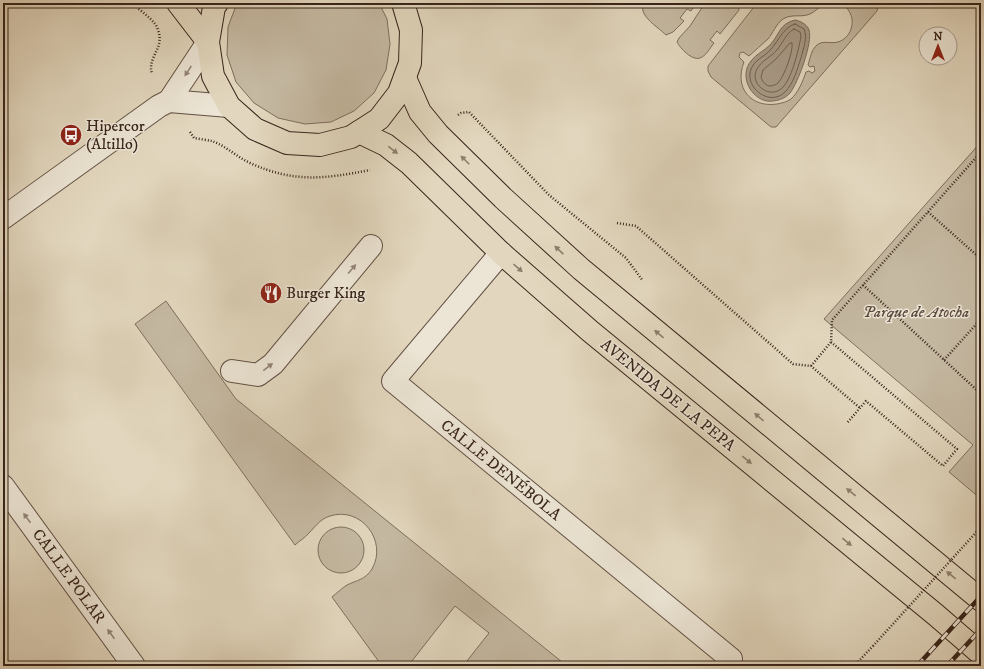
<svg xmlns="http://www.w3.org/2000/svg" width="984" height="669" viewBox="0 0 984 669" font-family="'IM FELL DW Pica',serif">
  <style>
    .green { fill: #c5b9a2; stroke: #7e6e5e }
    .water { fill: #a89a87; stroke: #7b6b5c }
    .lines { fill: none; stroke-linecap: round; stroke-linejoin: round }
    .shore { stroke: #705f51; stroke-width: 1 }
    .minor-casing { stroke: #625144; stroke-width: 24 }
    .major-casing { stroke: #38241b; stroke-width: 24 }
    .path { stroke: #38241b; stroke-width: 2.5; stroke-dasharray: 1 2; stroke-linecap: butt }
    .minor { stroke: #ece5d5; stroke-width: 22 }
    .major { stroke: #e2d7be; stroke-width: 22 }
    .rail-casing { stroke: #38241b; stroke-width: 4.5 }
    .rail { stroke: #ece5d5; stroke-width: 3; stroke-dasharray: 9; stroke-linecap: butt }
    .path-bridge { stroke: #38241b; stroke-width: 2.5; stroke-dasharray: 1 2; stroke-linecap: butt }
    .oneway { fill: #928478 }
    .oneway2 { fill: #8d7e6c }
    .labels { text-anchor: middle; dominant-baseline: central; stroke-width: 3; stroke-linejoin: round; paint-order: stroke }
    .poi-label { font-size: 16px; fill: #38241b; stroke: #ece5d5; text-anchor: start }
    .park-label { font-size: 16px; font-style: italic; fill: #5b493d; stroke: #ece5d5 }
    .street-label { font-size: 16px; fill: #38241b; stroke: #ece5d5 }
  </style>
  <rect width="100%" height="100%" fill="#e2d7be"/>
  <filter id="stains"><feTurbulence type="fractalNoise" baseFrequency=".005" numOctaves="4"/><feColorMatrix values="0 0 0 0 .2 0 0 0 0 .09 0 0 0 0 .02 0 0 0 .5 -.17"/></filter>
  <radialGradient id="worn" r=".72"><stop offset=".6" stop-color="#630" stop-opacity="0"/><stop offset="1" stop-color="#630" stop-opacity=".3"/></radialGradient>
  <g class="green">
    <path d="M237 3H379L387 19 390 44 386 70 374 93 354 111 331 122 305 124 278 118 254 103 236 82 227 55 228 27Z"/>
    <path d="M644 3H696L691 11 687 9 680 18 684 21 673 32 666 35C658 27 637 15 644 3Z"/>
    <path d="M705 3H734L738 6 739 10 720 34 717 31 710 40 714 43C710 48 706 56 700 58 692 61 680 48 677 42L679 38 690 26Z"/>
    <path d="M757 3H826C819 6 815 13 807 15 799 17 791 14 783 19 776 24 773 33 768 39 762 45 755 50 749 56L743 52 740 53 739 57 744 62C734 87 750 108 777 104 782 103 787 102 791 99 798 93 803 81 806 72L809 71 812 73 815 71 814 66 810 67 808 65C810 59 811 50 817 45 823 40 830 44 838 42 851 38 856 22 849 11 847 7 843 5 840 3H877L878 5 877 11 776 127H771L711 77 708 71V66Z"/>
    <path d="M981 142V499L949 472 973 445 824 319Z"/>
    <path d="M166 301 236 399 567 666H463L489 633 455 606 408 666H382L332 597C337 593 342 588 347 585 357 580 365 580 372 569 388 541 361 506 330 516 320 519 316 526 309 533 305 538 299 541 295 545L135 324Z"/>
    <circle cx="341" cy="550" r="23"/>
  </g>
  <path class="water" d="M795 20C800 21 807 24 809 30 813 42 798 83 790 93 785 99 775 102 767 101 750 98 739 75 751 61 756 54 764 51 770 45 780 34 779 24 795 20Z"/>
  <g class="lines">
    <g class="shore">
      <path d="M795 24 804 29C808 38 803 49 801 58 797 69 794 83 785 92 768 109 739 83 754 64 757 60 762 57 766 54 777 46 782 27 795 24Z"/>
      <path d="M794 29 800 32 801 37C798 51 792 80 781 89 768 99 749 83 757 69 761 61 771 57 777 50 782 44 787 32 794 29Z"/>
      <path d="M792 43C794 50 784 77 778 83 776 85 772 86 769 86 765 85 762 81 761 77L763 70 776 59 789 44Z"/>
    </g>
    <g class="minor-casing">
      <g id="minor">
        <path d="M169 101 208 42"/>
        <path d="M3 218 159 106 169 101 229 106"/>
        <path d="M501 253 393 381 731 659 725 666"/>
        <path d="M232 371 258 375 273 364 371 246"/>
        <path d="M3 486 134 666"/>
      </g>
    </g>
    <g class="major-casing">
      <g id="major">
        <path d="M178 3 208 42"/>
        <path d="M217 3 214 7 208 42 213 76 229 106 255 129 287 143 320 145 351 137 379 119 399 93 410 63 411 30 403 3"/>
        <path d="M405 78 420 112 438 134 503 198 581 269 981 600"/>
        <path d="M359 132 386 145 409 163 501 253 590 331 936 615 981 654"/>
      </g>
    </g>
    <g class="path">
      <path d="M132 3C139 10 149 16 155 24 157 26 158 30 159 33 163 50 147 58 152 74"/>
      <path d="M458 115 461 113 469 112 549 195 626 258 643 281"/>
      <path d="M190 132 194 138C200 139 207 140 212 141 226 146 237 157 250 163 294 183 324 179 370 170"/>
      <path d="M928 212 981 259"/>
      <path d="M617 223 636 226 793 364 811 366 860 408"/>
      <path d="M863 285 981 394"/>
      <path d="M831 342 957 449 943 466 866 401 847 423"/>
      <path d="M944 360 981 319"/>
      <path d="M811 366 831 342 832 320 981 152"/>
      <path d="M854 666 873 646"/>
    </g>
    <use href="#minor" class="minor"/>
    <use href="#major" class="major"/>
    <g class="rail-casing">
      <g id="rail">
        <path d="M917 666 981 596"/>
        <path d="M947 666 981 629"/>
      </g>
    </g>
    <use href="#rail" class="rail"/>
    <path class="path-bridge" d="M873 646 981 527"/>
  </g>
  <defs><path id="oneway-solid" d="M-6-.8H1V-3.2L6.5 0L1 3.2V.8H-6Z"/></defs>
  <g class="oneway">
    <use href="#oneway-solid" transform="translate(188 71) rotate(123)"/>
    <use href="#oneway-solid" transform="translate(352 269) rotate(-50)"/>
    <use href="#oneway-solid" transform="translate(268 367) rotate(-38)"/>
    <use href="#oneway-solid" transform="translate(27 518) rotate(-126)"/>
    <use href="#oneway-solid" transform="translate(111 634) rotate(-126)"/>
  </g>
  <g class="oneway2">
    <use href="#oneway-solid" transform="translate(393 150) rotate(38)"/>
    <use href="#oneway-solid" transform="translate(465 160) rotate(-135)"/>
    <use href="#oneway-solid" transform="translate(559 250) rotate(-137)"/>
    <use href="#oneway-solid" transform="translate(518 268) rotate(41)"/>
    <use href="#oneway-solid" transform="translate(659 334) rotate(-140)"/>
    <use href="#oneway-solid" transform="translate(759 417) rotate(-140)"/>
    <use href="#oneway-solid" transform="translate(747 460) rotate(39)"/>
    <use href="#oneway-solid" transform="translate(851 492) rotate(-141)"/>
    <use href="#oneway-solid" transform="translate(847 542) rotate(39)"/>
    <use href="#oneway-solid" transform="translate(951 575) rotate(-141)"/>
  </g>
  <defs>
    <g id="bus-disc" transform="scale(1.15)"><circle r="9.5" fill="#8f2418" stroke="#ece5d5"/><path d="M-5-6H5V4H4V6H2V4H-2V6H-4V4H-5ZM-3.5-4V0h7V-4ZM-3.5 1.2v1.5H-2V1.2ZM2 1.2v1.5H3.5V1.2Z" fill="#fff"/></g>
    <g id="restaurant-disc" transform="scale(1.15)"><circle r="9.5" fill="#8f2418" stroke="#ece5d5"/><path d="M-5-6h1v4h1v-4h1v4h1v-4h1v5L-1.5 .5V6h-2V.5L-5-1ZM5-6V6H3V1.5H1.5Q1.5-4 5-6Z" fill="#fff"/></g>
  </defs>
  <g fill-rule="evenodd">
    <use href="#bus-disc" x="71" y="135"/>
    <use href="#restaurant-disc" x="271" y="293"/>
  </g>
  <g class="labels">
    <g class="poi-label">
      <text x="86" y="126">Hipercor<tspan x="86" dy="18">(Altillo)</tspan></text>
      <text x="286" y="293">Burger King</text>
    </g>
    <g class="park-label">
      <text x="916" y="312">Parque de Atocha</text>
    </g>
    <g class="street-label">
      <text transform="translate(668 395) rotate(39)">AVENIDA DE LA PEPA</text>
      <text transform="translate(501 470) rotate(39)">CALLE DENÉBOLA</text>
      <text transform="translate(69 576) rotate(54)">CALLE POLAR</text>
    </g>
  </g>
  <rect width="984" height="669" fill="none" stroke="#e2d7be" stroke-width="16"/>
  <rect x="4" y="4" width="976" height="661" fill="none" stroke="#38241b" stroke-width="2"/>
  <rect x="8" y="8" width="968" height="653" fill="none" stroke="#38241b"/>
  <g transform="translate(938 46)"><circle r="19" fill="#ece5d5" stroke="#a4988b"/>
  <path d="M0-3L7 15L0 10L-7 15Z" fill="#8f2418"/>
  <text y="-6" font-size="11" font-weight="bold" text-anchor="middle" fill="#38241b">N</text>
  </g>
  <rect width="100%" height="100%" filter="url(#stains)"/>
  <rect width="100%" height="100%" fill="url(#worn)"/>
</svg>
